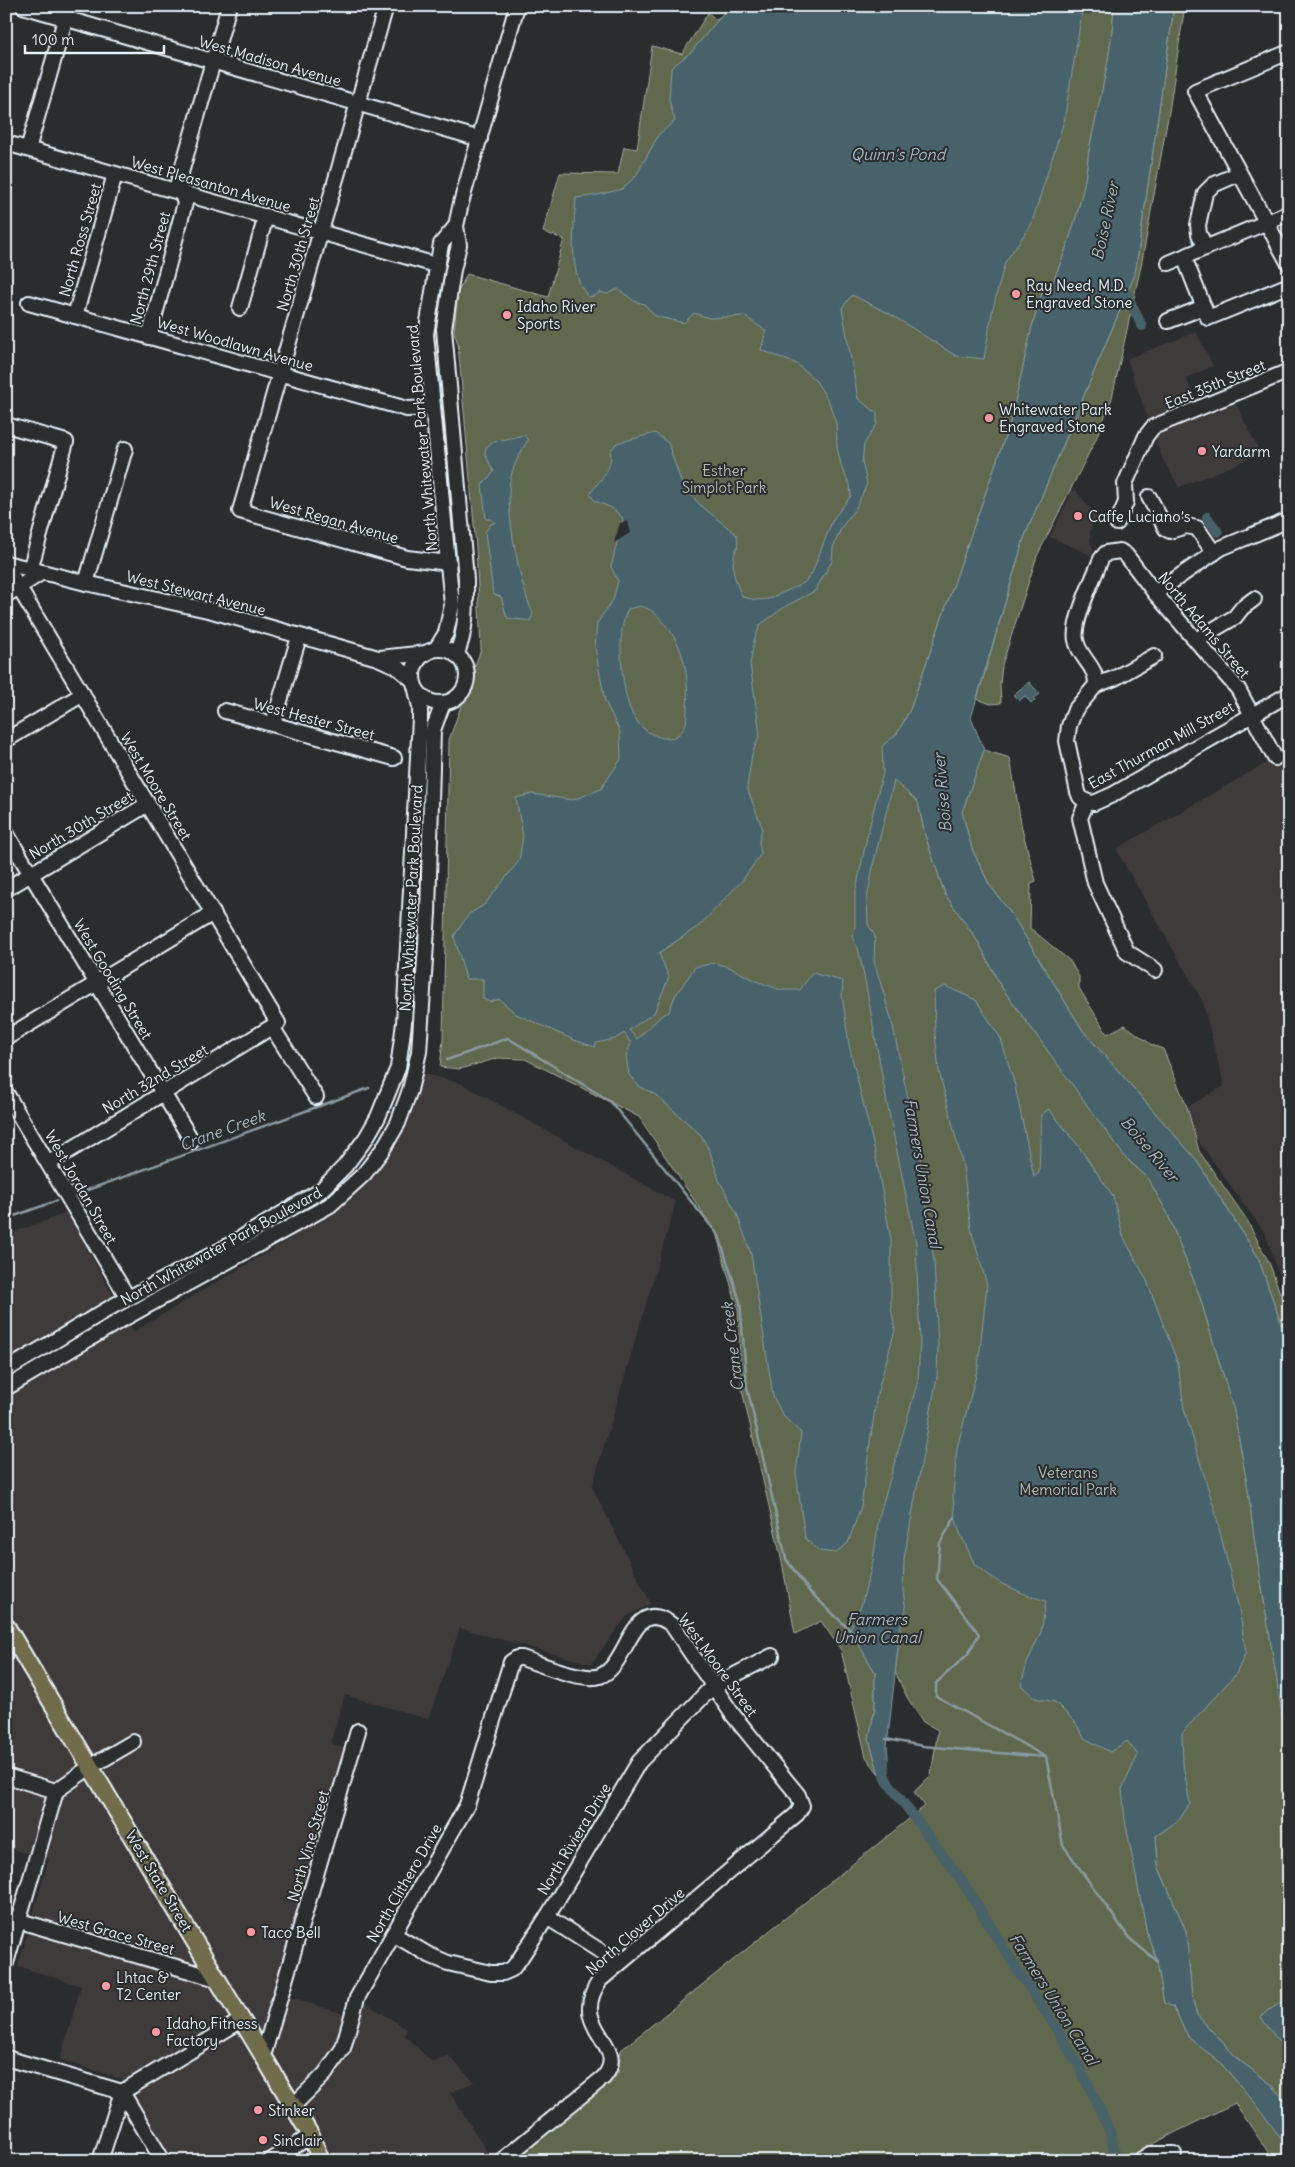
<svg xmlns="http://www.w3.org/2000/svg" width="1295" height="2167" viewBox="0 0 1295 2167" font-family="Delius,sans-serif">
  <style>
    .built { fill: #3f3b3b }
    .green { fill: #60674d; stroke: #a4aca2 }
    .water { fill: #46626a; stroke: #879ba3; fill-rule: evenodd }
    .pier { fill: #2a2d2e }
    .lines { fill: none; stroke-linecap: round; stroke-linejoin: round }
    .stream { stroke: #879ba3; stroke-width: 2.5 }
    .canal { stroke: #46626a; stroke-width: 10 }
    .minor-casing { stroke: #e8f1f8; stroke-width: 18 }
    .major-casing { stroke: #e8f1f8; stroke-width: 20 }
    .minor { stroke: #2a2d2e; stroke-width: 14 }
    .major { stroke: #716d4b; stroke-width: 16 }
    .poi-dot { fill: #ff9aa2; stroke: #2a2d2e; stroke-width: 2 }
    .labels { text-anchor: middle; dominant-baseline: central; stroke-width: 4; stroke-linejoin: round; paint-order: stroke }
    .street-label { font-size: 15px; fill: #e8f1f8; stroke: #2a2d2e }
    .poi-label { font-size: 15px; fill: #e8f1f8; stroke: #2a2d2e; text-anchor: start }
    .park-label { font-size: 15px; fill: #b2bab4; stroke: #2a2d2e }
    .water-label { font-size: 16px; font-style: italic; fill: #a7b8bf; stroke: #2a2d2e }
  </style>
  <rect width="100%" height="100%" fill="#2a2d2e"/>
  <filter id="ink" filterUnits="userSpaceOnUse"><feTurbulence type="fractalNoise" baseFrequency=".02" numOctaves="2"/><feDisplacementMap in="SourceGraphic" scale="10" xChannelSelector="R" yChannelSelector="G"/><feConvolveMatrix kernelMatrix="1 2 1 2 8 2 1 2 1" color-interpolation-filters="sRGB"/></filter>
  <g filter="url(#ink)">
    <g class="built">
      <path d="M1196 332 1213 366 1186 378 1204 417 1236 404 1260 452 1235 465 1179 487 1162 458 1127 359Z"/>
      <path d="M1074 488 1097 518 1090 530V543L1093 548 1091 555 1050 537Z"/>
      <path d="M1289 750V1303L1265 1233 1196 1138 1187 1107 1224 1086 1203 1002 1116 849Z"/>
      <path d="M421 1073 460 1083 676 1202 592 1487 651 1604 627 1616 591 1664 460 1628 428 1719 345 1695 330 1743 347 1749 277 1993 356 2018 362 2001 407 2029 404 2035 433 2063 448 2055 474 2082 450 2093 493 2161H173L122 2079 60 2060 81 1986 18 1966 49 1859 6 1848V1235L67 1213 133 1332 283 1243 337 1207 385 1156Z"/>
    </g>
    <g class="green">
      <path d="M727 6H1114C1112 54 1100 99 1090 145 1087 163 1086 181 1081 198 1074 228 1064 256 1052 284L1044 287 1032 327 1011 420 910 710 897 734 894 780 918 802 925 835 945 894 979 943 1000 985 1130 1162 1147 1177 1167 1212 1199 1294 1234 1411 1248 1489 1254 1537 1286 1738 1289 1783V1999L1267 2011 1261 2018 1289 2054V2106L1272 2085 1239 2060 1197 2015 1192 1998 1186 1931 1158 1866 1156 1836 1173 1824 1126 1820 1147 1933 1157 1961 1164 2003 1173 2007 1189 2038 1219 2061 1256 2104 1289 2145V2161H1274L1235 2103 1174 2133 1122 2161H513L618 2074 621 2050 925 1806 914 1792 931 1775 938 1730 923 1722 907 1697 895 1672 898 1648 862 1650 875 1672V1708L869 1739 879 1774 866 1757 841 1650 821 1621 795 1634 782 1562 741 1386 738 1310 716 1233 639 1117 525 1059 498 1058 460 1069 440 1067 443 1040 449 740 481 649 476 547 458 344 454 332 458 292 467 274 548 297 564 239 543 232 560 173 618 174 624 147 637 149 652 46 682 54 708 13 717 20 728 8Z"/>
      <path d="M1174 6H1184V11L1169 112 1142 261 1112 398 1095 441 1037 556 1002 665 1000 684 1001 703 991 704 977 699 1024 538 1135 274Z"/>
      <path d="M984 750 1010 758 1022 829 1036 881 1031 883 1030 928 1070 961 1079 977V988L1107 1034 1125 1025 1152 1045 1163 1049 1187 1107 1199 1151 1247 1220 1270 1265 1289 1318V1347L1258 1257 1194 1157 1083 1031 1012 915 989 884 972 849 962 812Z"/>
    </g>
    <g class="water">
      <path d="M730 6H1083L1064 121 1031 225 1005 262 992 312 984 359 956 356 890 314 852 295 842 308 858 399 877 413V424L864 444 862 462 867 484 857 506 841 528 833 548 832 561 815 591 786 606 760 625 754 641 750 664 760 734 752 754 747 788 762 827 759 842 761 854 741 882 700 925 659 953 669 977 654 1013 629 1030 637 1039 661 1016 669 1012 675 996 695 967 714 963 729 967 756 981 781 990H800L812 973 843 981 842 994 849 1045 875 1152 891 1240V1306L895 1330 877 1394 861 1506 848 1543 836 1553 819 1551 805 1538 796 1473 801 1433 783 1416 773 1396 751 1254 737 1214 719 1180 710 1152 701 1135 656 1095 639 1086 629 1075 626 1056 631 1043 624 1033 615 1039 596 1043 595 1047 574 1040 516 1014 499 999 490 1002 483 999V979H466L454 936 469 914 484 905 519 861 523 836 516 798 532 794 573 800 601 789 621 759 620 732 605 701 595 648 597 623 613 600 618 581 611 567 623 518 612 508 595 501 590 494C599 480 614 469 610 451L617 443 655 433 668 443 682 484 699 504 737 535C739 551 736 545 734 558 731 571 737 587 743 597L756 600 769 599 804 583 812 573 833 519 851 496 850 485 842 469 837 447 836 423 829 402 816 381 797 364 761 350 766 331 744 316 709 318 694 313 684 323 655 316 644 304 634 301 618 289 607 294 600 292 594 296 588 297C567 271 574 229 576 198L598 195 622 189 636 176 659 134 675 121 669 100 671 68 691 52ZM640 606C653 610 655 613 664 623 685 647 689 677 687 708 687 713 687 719 686 723 678 749 647 737 636 720 631 713 628 704 626 695 621 672 617 630 628 609Z"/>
      <path d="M1114 6H1174L1135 274 1024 538 971 718 984 750 962 812 972 849 989 884 1012 915 1083 1031 1194 1157 1258 1257 1289 1347V1784L1286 1738 1254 1537 1248 1489 1234 1411 1199 1294 1167 1212 1147 1177 1124 1156 1000 985 979 943 945 894 925 835 918 802 894 781 874 861 867 899 868 924 875 936 874 961 892 1022 921 1162 934 1261 938 1347 937 1377 904 1559 903 1592 906 1610 900 1629 887 1746 889 1772 879 1774 869 1739 875 1708V1672L850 1630 861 1606 873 1561 879 1517 918 1381 920 1341 916 1244 886 1098 866 985 858 948 852 937 855 929V895L866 841 883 772 882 746 897 734 910 710 1011 420 1032 327 1044 287 1052 284C1064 256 1074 228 1081 198 1086 181 1087 162 1090 145 1100 99 1112 54 1114 6Z"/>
      <path d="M524 435 528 440C520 453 513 465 510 481 505 509 520 588 533 613L530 621 507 618 501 597 493 594 485 532 491 524 495 523 492 519H486L482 485 494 472 485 454 486 447 493 442Z"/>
      <path d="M1029 682 1040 694 1034 698 1035 700 1031 703 1025 696 1019 701 1013 695Z"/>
      <path d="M945 986 976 1000 1001 1039 1015 1086 1034 1177 1039 1173 1041 1115 1049 1109 1077 1144 1113 1196 1123 1236 1147 1281 1178 1364 1184 1409 1214 1508 1239 1609 1246 1652 1236 1674 1182 1733 1183 1765 1190 1804 1179 1820 1156 1836 1158 1866 1186 1931 1192 1998 1197 2015 1239 2060 1272 2085 1289 2106V2150L1256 2104 1219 2061 1189 2038 1173 2007 1164 2003 1157 1961 1147 1933 1125 1820 1122 1789 1138 1755 1127 1741 1110 1752 1084 1738 1075 1722 1055 1702 1035 1698 1021 1685 1027 1663 1041 1632 1046 1601 1027 1595 1000 1583 975 1565 960 1533 955 1517 953 1495 957 1448 978 1367 987 1285 971 1229 963 1166 939 1071 935 1034 934 991Z"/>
      <path d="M1289 1999V2054L1261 2018 1267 2011Z"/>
    </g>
    <path class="pier" d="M627 521 630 533 614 543 620 523Z"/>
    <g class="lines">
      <g class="stream">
        <path d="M447 1060 508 1038 610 1101 719 1236 740 1302 747 1387 786 1559 809 1591 852 1632"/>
        <path d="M82 1192 369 1088"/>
        <path d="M6 1219 56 1201"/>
        <path d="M955 1517 940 1543 937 1579 979 1634 968 1654 936 1683V1696L1046 1757 1063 1845 1129 1938 1157 1961"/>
        <path d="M886 1739 923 1746 1044 1757"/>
      </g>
      <g class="canal">
        <path d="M1121 283 1142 326"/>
        <path d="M1207 517 1218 532"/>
        <path d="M884 1761V1773L887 1781 962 1881 1020 1974 1051 2020 1079 2066 1095 2099 1111 2134 1116 2161"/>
      </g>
      <g class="minor-casing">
        <g id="minor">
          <path d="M23 6 480 139"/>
          <path d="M386 6 240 511 407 558 449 563"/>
          <path d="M1289 52 1195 91 1289 264"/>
          <path d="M6 143 436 265"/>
          <path d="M28 149 69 6"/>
          <path d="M1206 248 1199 234 1198 225 1205 193 1213 185 1238 174"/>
          <path d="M1184 257 1208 318 1289 285"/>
          <path d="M1169 263 1289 213"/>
          <path d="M29 303 407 409 433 408"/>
          <path d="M240 308 266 216"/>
          <path d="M75 316 115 174"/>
          <path d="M1168 321 1204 307"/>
          <path d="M149 337 185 203 178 183 229 6"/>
          <path d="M6 425 66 442 30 570"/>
          <path d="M1149 497 1166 529 1170 531 1186 526 1197 528 1214 553"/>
          <path d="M1117 523 1126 502 1125 484 1146 436 1153 427 1289 371"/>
          <path d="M6 563 86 583 212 611 378 658 396 666 413 680"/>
          <path d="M6 566 278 1023 49 1163"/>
          <path d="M86 583 125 449"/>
          <path d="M1155 593 1221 548 1289 520"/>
          <path d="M6 595 41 573"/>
          <path d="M1196 640 1235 617 1242 608 1254 599"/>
          <circle cx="440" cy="676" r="27"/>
          <path d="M436 649 446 633 452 605 426 334 441 244 456 226"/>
          <path d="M456 655C467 631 466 605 466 579L444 329 453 270 459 245 456 226 461 203 517 6"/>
          <path d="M380 658 426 653"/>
          <path d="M1096 685C1097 666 1079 658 1076 640 1072 622 1094 577 1101 559L1106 553 1120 551 1126 555 1155 593 1238 689 1275 758"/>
          <path d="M225 711 394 758"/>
          <path d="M273 724 299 637"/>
          <path d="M6 740 83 694"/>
          <path d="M1087 802 1094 803 1112 795 1289 694"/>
          <path d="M1087 802 1080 797 1078 792 1067 741 1069 726 1075 710 1096 685 1115 678 1154 656"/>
          <path d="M1087 802 1080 818 1095 883 1127 952 1155 970"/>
          <path d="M6 833 192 1141"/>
          <path d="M6 889 148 804"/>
          <path d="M272 1027 316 1097"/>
          <path d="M6 1038 213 913"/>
          <path d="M6 1093 128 1298"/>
          <path d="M6 1370 113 1306 221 1250 320 1191 345 1166 366 1138 378 1117 398 1068 404 1023 420 718V707L416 690"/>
          <path d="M6 1388 121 1320 330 1205 364 1174 383 1149 398 1123 410 1090 419 1052 428 913 433 730 443 703"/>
          <path d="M6 1776 56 1791"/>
          <path d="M6 1917 217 1979"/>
          <path d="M547 1917 619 1963"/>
          <path d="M393 1934 429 1955 448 1963 491 1973H503L512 1969 519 1960 547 1917 639 1762 713 1686 772 1656"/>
          <path d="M6 1963 56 1791 90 1767 133 1742"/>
          <path d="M263 2056 358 1731"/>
          <path d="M6 2058 122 2092 163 2161"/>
          <path d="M293 2106 325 2074 343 2048 357 1998 467 1805 511 1662 517 1658H522C540 1664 583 1682 600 1676 629 1666 631 1593 672 1625L733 1715 798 1795 802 1806 797 1814 600 1980C566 2030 631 2043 604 2077L501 2161"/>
          <path d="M100 2161 122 2092 242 2020"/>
          <path d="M270 2161 311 2136"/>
          <path d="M1139 2161 1150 2154H1174"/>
        </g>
      </g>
      <g class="major-casing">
        <path id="major" d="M6 1626 311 2136 321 2161"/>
      </g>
      <use href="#minor" class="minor"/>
      <use href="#major" class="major"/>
    </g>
  </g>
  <g class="poi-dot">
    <circle cx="1016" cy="294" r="5"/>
    <circle cx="507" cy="315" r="5"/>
    <circle cx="989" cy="418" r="5"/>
    <circle cx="1202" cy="451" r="5"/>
    <circle cx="1078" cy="516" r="5"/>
    <circle cx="251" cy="1932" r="5"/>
    <circle cx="106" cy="1986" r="5"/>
    <circle cx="156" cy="2032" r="5"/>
    <circle cx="258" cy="2110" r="5"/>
    <circle cx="263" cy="2140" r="5"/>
  </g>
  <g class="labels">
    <g class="street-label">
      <text transform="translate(270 61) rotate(16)">West Madison Avenue</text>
      <text transform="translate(211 184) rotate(16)">West Pleasanton Avenue</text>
      <text transform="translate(80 240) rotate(-74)">North Ross Street</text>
      <text transform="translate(298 254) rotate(-74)">North 30th Street</text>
      <text transform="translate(150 268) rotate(-75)">North 29th Street</text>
      <text transform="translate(235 344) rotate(16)">West Woodlawn Avenue</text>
      <text transform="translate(1215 384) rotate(-22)">East 35th Street</text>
      <text transform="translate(422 438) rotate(-95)">North Whitewater Park Boulevard</text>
      <text transform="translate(334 520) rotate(16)">West Regan Avenue</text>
      <text transform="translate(196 593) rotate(14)">West Stewart Avenue</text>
      <text transform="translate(1204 625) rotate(50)">North Adams Street</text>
      <text transform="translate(314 719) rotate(15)">West Hester Street</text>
      <text transform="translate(1161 745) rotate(-29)">East Thurman Mill Street</text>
      <text transform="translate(156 786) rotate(59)">West Moore Street</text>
      <text transform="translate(81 825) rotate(-31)">North 30th Street</text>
      <text transform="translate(411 898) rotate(-87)">North Whitewater Park Boulevard</text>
      <text transform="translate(113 979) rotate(59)">West Gooding Street</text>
      <text transform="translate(155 1079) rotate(-31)">North 32nd Street</text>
      <text transform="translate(81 1187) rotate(60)">West Jordan Street</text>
      <text transform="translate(221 1246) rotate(-29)">North Whitewater Park Boulevard</text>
      <text transform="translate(718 1665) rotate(54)">West Moore Street</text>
      <text transform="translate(574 1839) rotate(-59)">North Riviera Drive</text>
      <text transform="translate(308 1846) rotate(-74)">North Vine Street</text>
      <text transform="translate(159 1881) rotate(59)">West State Street</text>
      <text transform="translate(404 1883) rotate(-60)">North Clithero Drive</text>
      <text transform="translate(635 1931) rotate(-41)">North Clover Drive</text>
      <text transform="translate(116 1933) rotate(16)">West Grace Street</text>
    </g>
    <g class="poi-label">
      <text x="1026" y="285">Ray Need, M.D.<tspan x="1026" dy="17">Engraved Stone</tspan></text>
      <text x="517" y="306">Idaho River<tspan x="517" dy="17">Sports</tspan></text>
      <text x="999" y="409">Whitewater Park<tspan x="999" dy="17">Engraved Stone</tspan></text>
      <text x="1212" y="451">Yardarm</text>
      <text x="1088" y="516">Caffe Luciano’s</text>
      <text x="261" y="1932">Taco Bell</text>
      <text x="116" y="1977">Lhtac &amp;<tspan x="116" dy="17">T2 Center</tspan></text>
      <text x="166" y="2023">Idaho Fitness<tspan x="166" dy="17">Factory</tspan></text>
      <text x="268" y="2110">Stinker</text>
      <text x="273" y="2140">Sinclair</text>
    </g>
    <g class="park-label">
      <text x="724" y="470">Esther<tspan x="724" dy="17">Simplot Park</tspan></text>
      <text x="1068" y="1472">Veterans<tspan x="1068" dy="17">Memorial Park</tspan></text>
    </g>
    <g class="water-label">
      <text x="898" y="154">Quinn's Pond</text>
      <text transform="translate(1105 221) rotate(-78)">Boise River</text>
      <text transform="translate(942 793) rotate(-95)">Boise River</text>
      <text transform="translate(222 1130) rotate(-20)">Crane Creek</text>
      <text transform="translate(1150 1149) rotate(50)">Boise River</text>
      <text transform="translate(923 1173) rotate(80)">Farmers Union Canal</text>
      <text transform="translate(732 1347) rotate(-97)">Crane Creek</text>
      <text x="877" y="1619">Farmers<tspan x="877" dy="18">Union Canal</tspan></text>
      <text transform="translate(1054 1999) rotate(58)">Farmers Union Canal</text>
    </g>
  </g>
  <rect width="1295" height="2167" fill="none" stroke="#2a2d2e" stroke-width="25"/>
  <rect x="12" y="12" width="1270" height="2142" fill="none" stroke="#e8f1f8" stroke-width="2" filter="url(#ink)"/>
  <path d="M25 45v8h139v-8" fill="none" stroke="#e8f1f8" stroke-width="2.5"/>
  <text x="32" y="45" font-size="15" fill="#e8f1f8" stroke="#2a2d2e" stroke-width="4" paint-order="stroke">100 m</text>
</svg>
